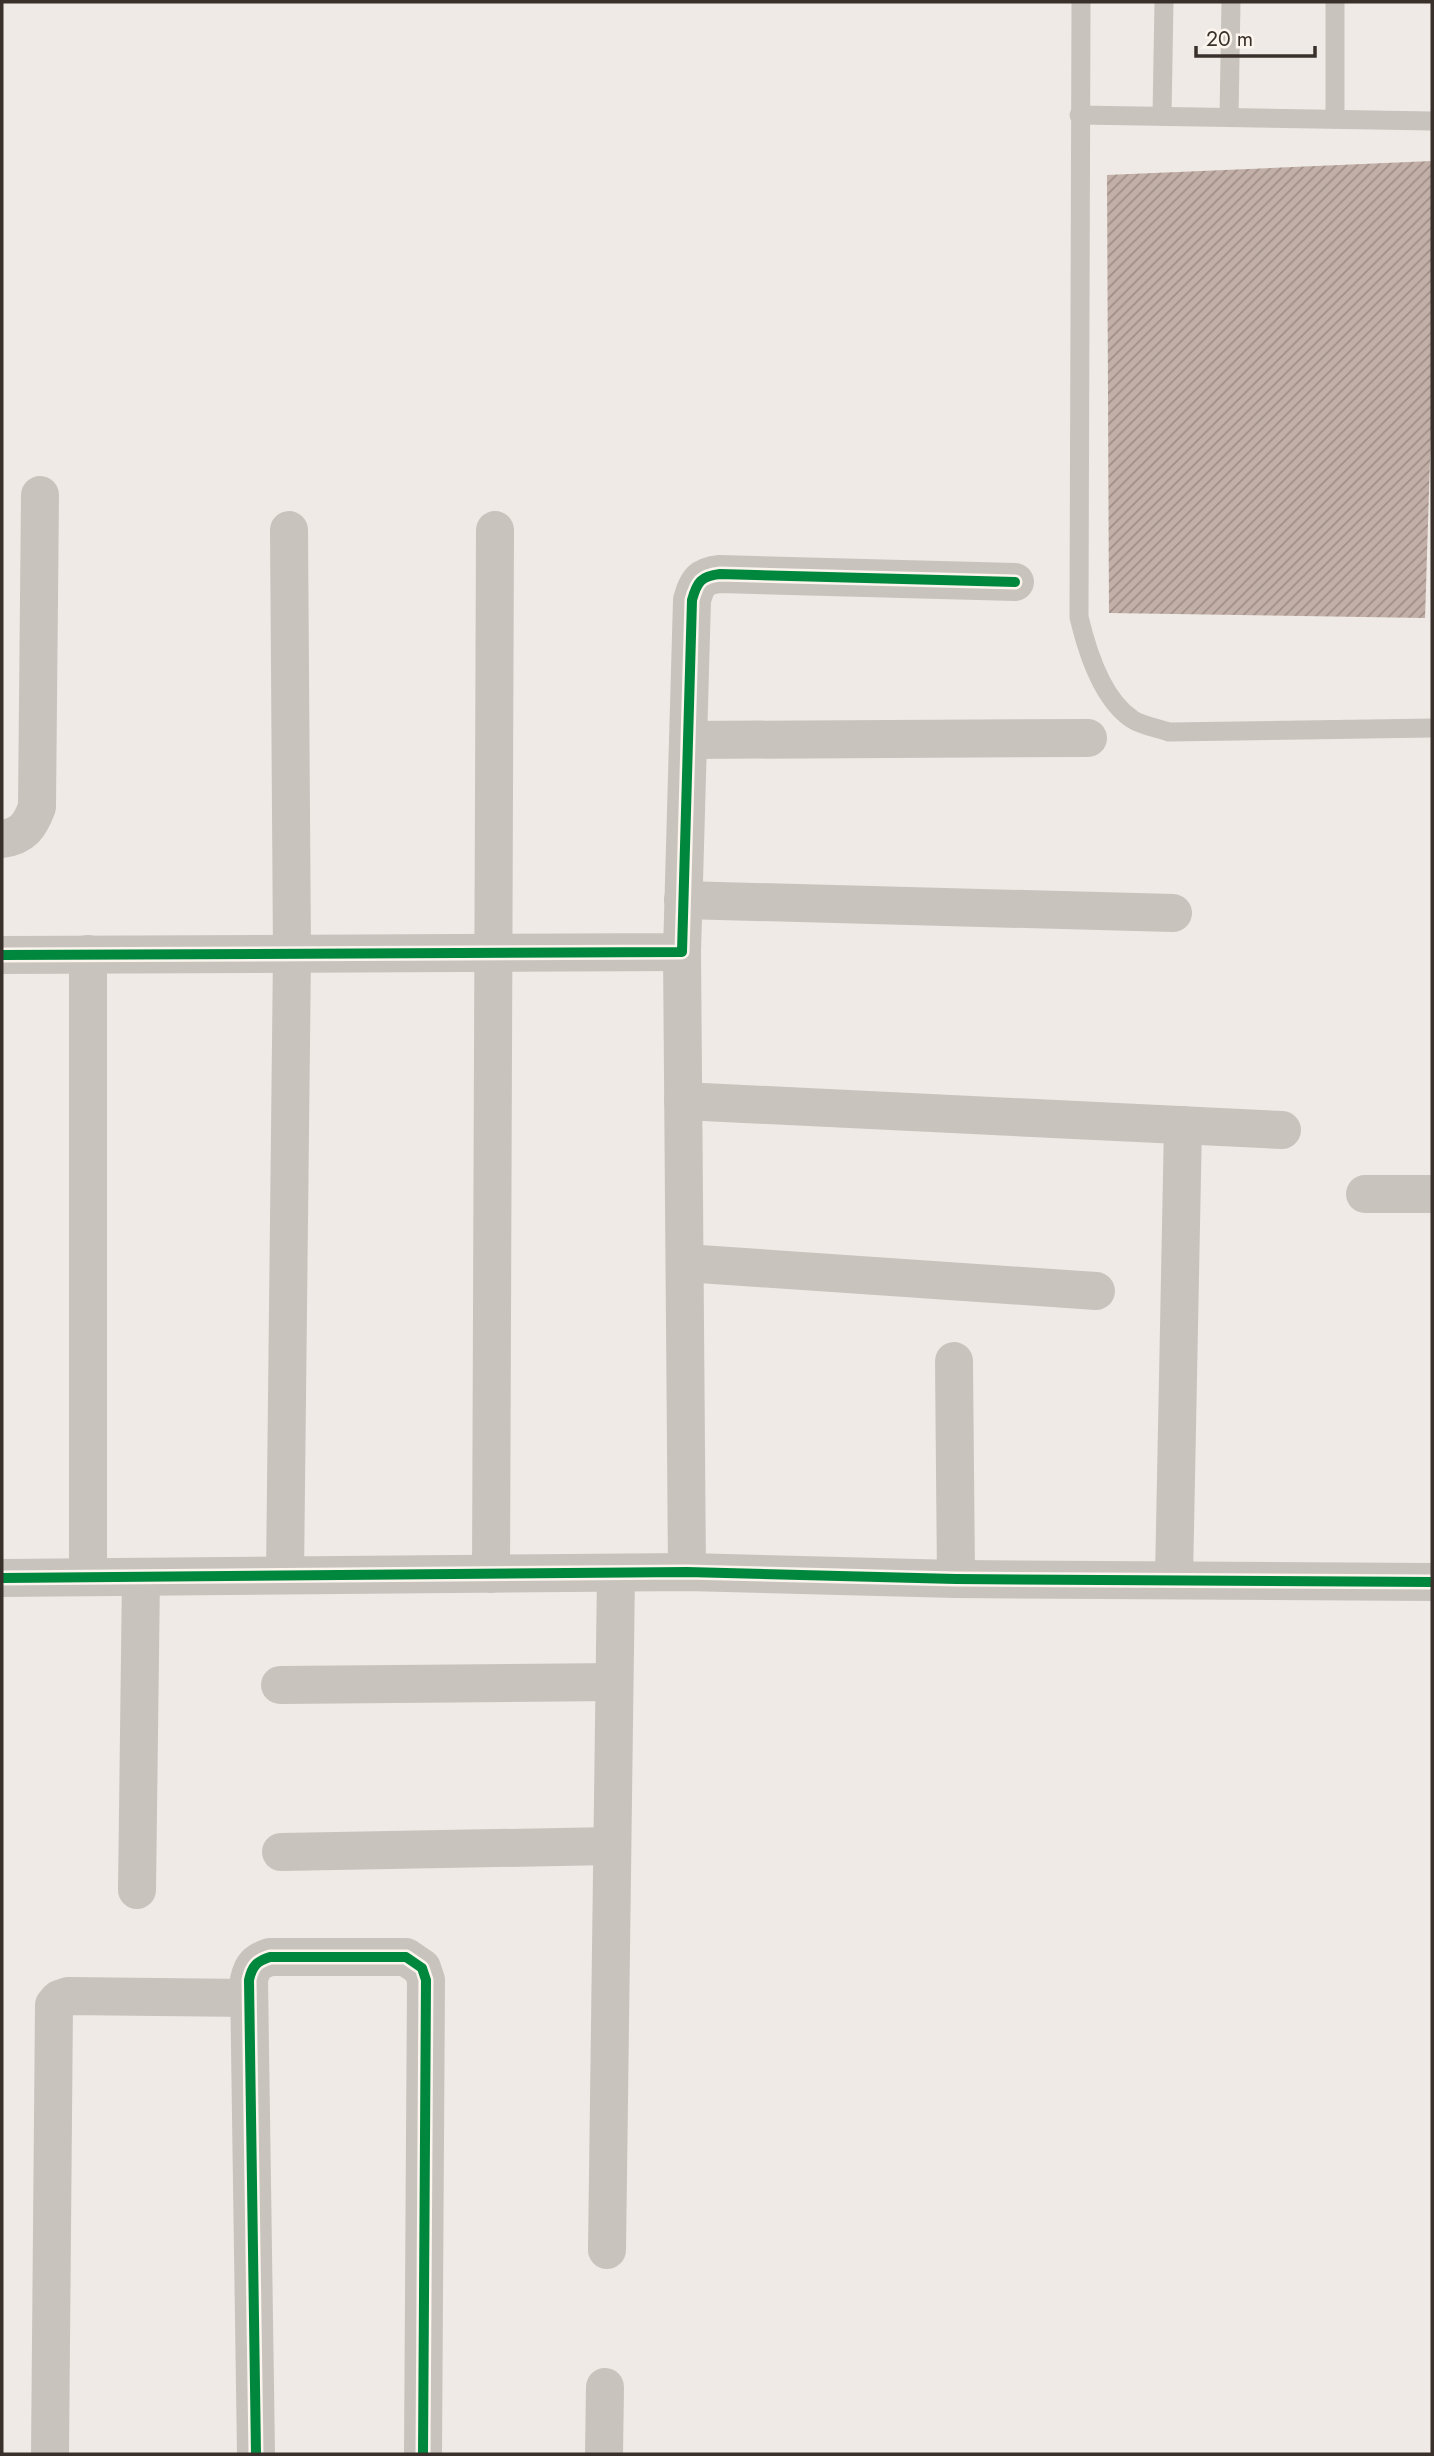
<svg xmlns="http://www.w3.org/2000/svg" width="1434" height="2456" viewBox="0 0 1434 2456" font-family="Jost,sans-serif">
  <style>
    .building { fill: url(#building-hatch) }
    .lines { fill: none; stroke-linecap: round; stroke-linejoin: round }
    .lane { stroke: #c9c3bd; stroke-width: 19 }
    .street { stroke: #c9c3bd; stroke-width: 38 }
    .cycleway-casing { stroke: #fbf5ed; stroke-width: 15 }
    .cycleway { stroke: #00873e; stroke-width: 10 }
  </style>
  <defs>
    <pattern id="building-hatch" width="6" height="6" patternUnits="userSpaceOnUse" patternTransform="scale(1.75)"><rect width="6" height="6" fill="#c2afa7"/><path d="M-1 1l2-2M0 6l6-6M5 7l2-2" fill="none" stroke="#9f8f88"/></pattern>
  </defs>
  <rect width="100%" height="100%" fill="#efeae5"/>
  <path class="building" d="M1432 161V396L1425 618 1109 613 1107 175Z"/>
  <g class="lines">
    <g class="lane">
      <path d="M1081 2 1079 617C1087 651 1102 699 1132 719 1142 726 1158 728 1169 732L1432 728"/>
      <path d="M1335 2V119"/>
      <path d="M1079 115 1432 121"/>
      <path d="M1162 116 1164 2"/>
      <path d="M1229 117 1231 2"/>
    </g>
    <g class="street">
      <path d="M688 740 1088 738"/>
      <path d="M2 839C23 836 30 826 37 807L40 495"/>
      <path d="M683 900 1173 913"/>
      <path d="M682 952 687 1572"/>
      <path d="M88 954V1577"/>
      <path d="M2 955 682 952 692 600C697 582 701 576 720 574L1015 582"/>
      <path d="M683 1101 1282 1130"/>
      <path d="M1365 1194H1432"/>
      <path d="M685 1263 1096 1291"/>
      <path d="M954 1361 956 1579"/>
      <path d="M491 1574 495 530"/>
      <path d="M285 1575 292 954 289 530"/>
      <path d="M2 1578 687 1572 956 1579 1432 1582"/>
      <path d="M1174 1579 1183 1125"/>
      <path d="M280 1685 614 1682"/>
      <path d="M281 1852 612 1846"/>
      <path d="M137 1890 141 1577"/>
      <path d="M607 2250 616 1573"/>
      <path d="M50 2454 54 2005 59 1999 68 1996 249 1998"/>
      <path d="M256 2454 249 1980C252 1966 257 1961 270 1957H406L422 1968 426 1980 423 2454"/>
      <path d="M604 2454 605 2387"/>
    </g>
    <g class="cycleway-casing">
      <g id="cycleway">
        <path d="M2 955 682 952 692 600C697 582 701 576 720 574L1015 582"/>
        <path d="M2 1578 687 1572 956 1579 1432 1582"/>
        <path d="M256 2454 249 1980C252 1966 257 1961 270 1957H406L422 1968 426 1980 423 2454"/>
      </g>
    </g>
    <use href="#cycleway" class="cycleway"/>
  </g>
  <rect width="1434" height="2456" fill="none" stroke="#3a302b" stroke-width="7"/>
  <path d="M1196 46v10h119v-10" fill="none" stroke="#3a302b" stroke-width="3.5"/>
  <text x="1206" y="46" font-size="21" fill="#3a302b" stroke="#fbf5ed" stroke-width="5" paint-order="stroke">20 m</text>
</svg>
